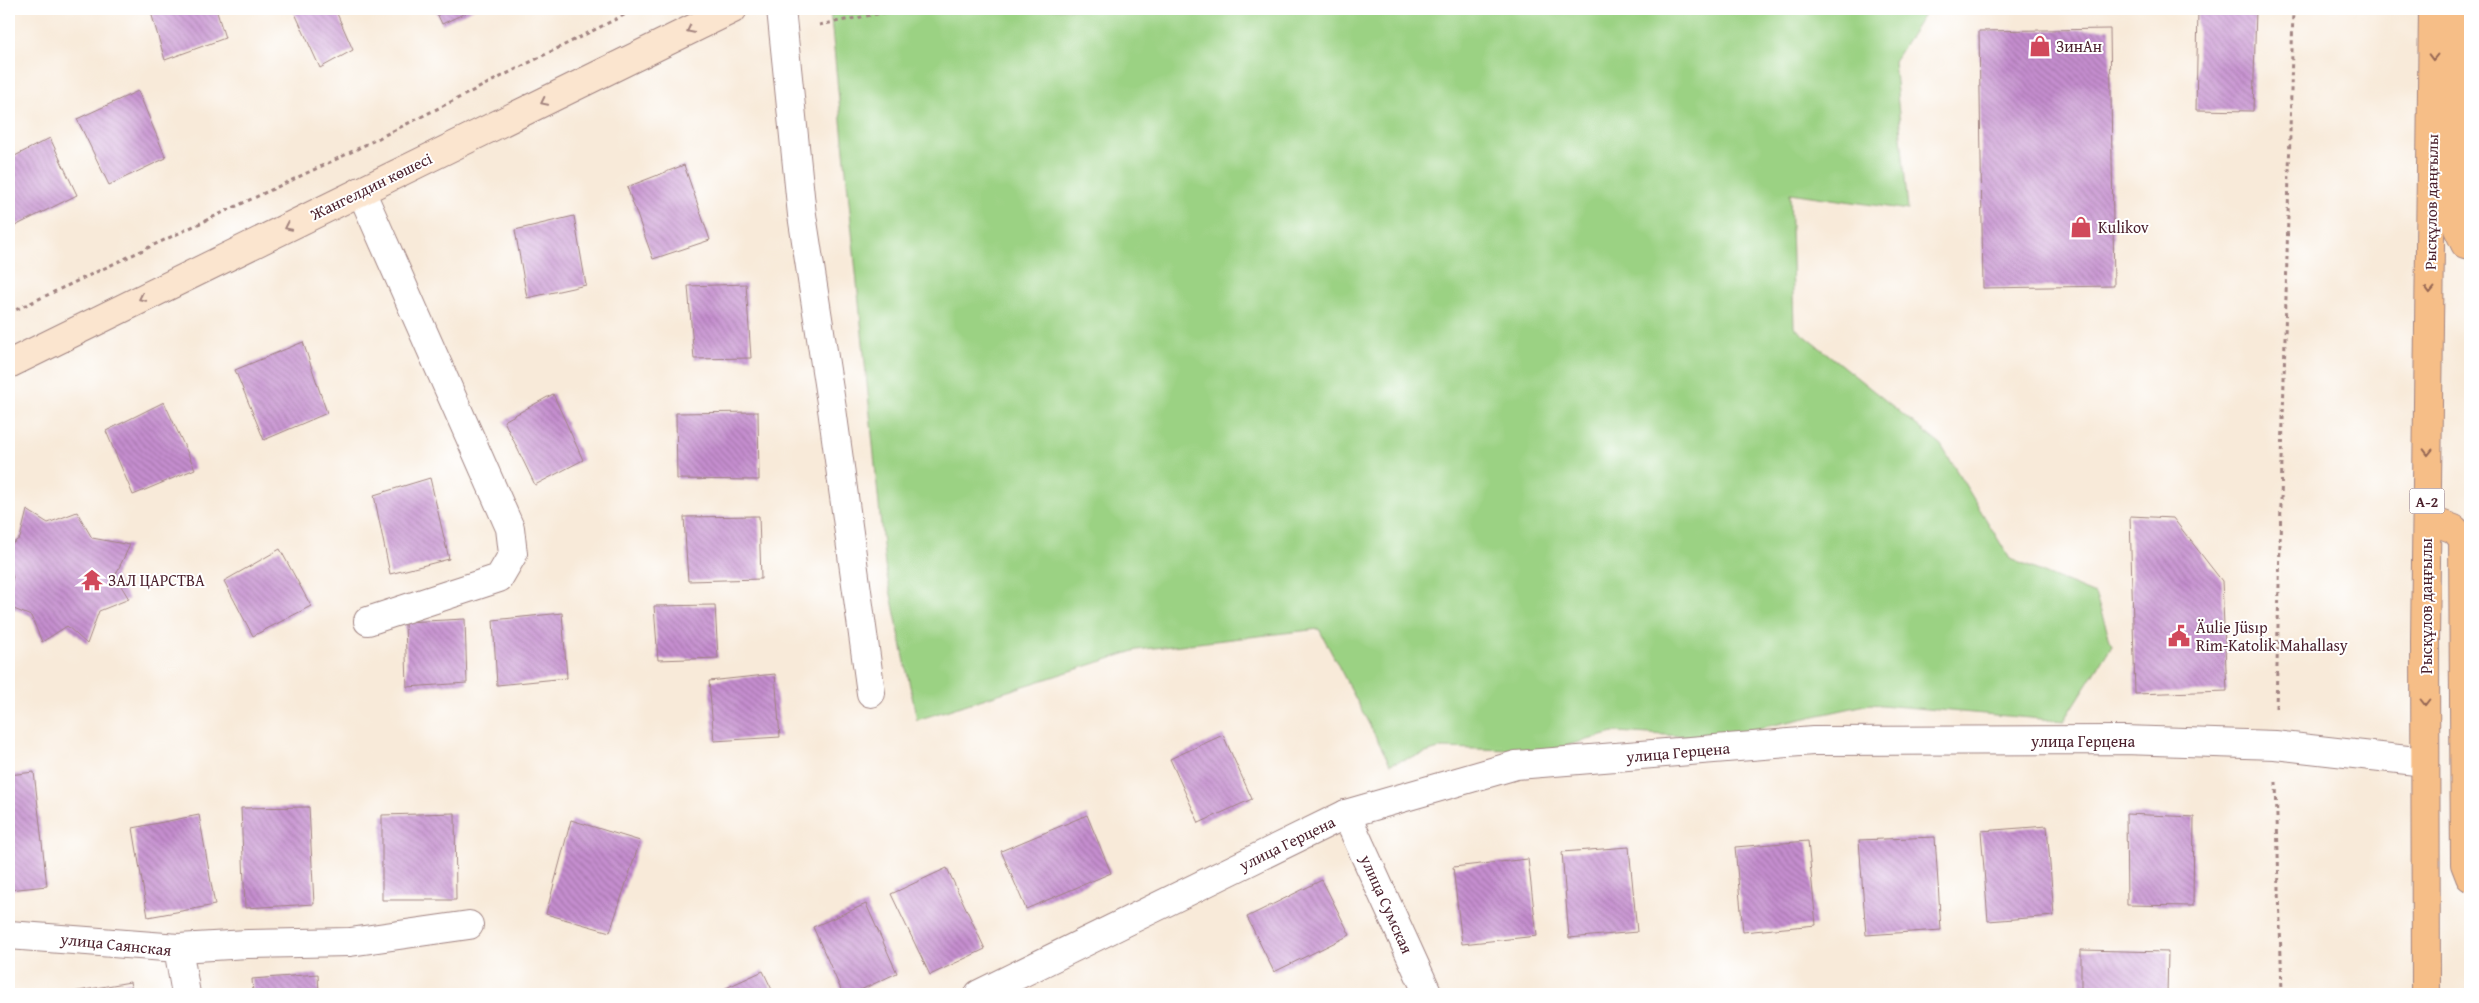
<svg xmlns="http://www.w3.org/2000/svg" width="2479" height="1003" viewBox="0 0 2479 1003" font-family="'Gentium Book Plus',serif">
  <style>
    .park { fill: #9bd283; stroke: #727857 }
    .building { fill: url(#building-back-hatch) }
    .lines { fill: none; stroke-linecap: round; stroke-linejoin: round }
    .minor-casing { stroke: #a18482; stroke-width: 30 }
    .secondary-casing { stroke: #a18482; stroke-width: 30 }
    .primary-casing { stroke: #a18482; stroke-width: 30 }
    .path { stroke: #a18482; stroke-width: 3; stroke-dasharray: 4 4; stroke-linecap: butt }
    .minor { stroke: #fff; stroke-width: 28 }
    .secondary { stroke: #fbe5cf; stroke-width: 28 }
    .primary { stroke: #f6be87; stroke-width: 28 }
    .oneway { stroke: #a2827d }
    .oneway2 { stroke: #976754 }
    .labels { text-anchor: middle; dominant-baseline: central; stroke-width: 4; stroke-linejoin: round; paint-order: stroke }
    .shield { fill: #fff; stroke: #80626b; stroke-width: 1 }
    .shield-label { font-size: 15px; font-weight: bold; fill: #4a1f2b }
    .poi-label { font-size: 16px; fill: #4a1f2b; stroke: #fff; text-anchor: start }
    .street-label { font-size: 16px; fill: #4a1f2b; stroke: #fff }
  </style>
  <defs>
    <pattern id="building-back-hatch" width="6" height="6" patternUnits="userSpaceOnUse" patternTransform="scale(1.25)"><rect width="6" height="6" fill="#c58ecf"/><path d="M-1 5l2 2M0 0l6 6M5-1l2 2" fill="none" stroke="#a273a8"/></pattern>
  </defs>
  <rect width="100%" height="100%" fill="#fff"/>
  <filter id="ink" filterUnits="userSpaceOnUse"><feTurbulence type="fractalNoise" baseFrequency=".02" numOctaves="2"/><feDisplacementMap in="SourceGraphic" scale="10" xChannelSelector="R" yChannelSelector="G"/><feConvolveMatrix kernelMatrix="1 2 1 2 8 2 1 2 1" color-interpolation-filters="sRGB"/></filter>
  <filter id="wash" filterUnits="userSpaceOnUse"><feTurbulence type="fractalNoise" baseFrequency=".0096" numOctaves="4" result="noise"/><feDisplacementMap in="SourceGraphic" scale="20" xChannelSelector="R" yChannelSelector="G"/><feGaussianBlur stdDeviation="1.12" result="paint"/><feColorMatrix in="noise" values="0 0 0 0 0 0 0 0 0 0 0 0 0 0 0 0 0 1.4 0 .05"/><feComposite in="paint" operator="in"/></filter>
  <g filter="url(#wash)">
    <rect width="100%" height="100%" fill="#f8ead9"/>
    <path class="park" d="M830 9H1928L1894 61 1908 210 1790 193 1794 327 1941 445 2010 559 2095 594 2112 645 2064 721 1870 704 1714 738 1617 732 1547 751 1442 748 1390 764 1319 629 1137 650 917 720 885 566Z"/>
    <g id="blocks">
      <g class="building">
        <path d="M150 9H216L225 38 165 60Z"/>
        <path d="M293 9H335L353 50 320 68Z"/>
        <path d="M435 9H474L442 24Z"/>
        <path d="M2198 9H2256L2253 111 2196 110Z"/>
        <path d="M2110 29 2114 286 1983 288 1979 31Z"/>
        <path d="M138 91 166 158 109 185 77 119Z"/>
        <path d="M50 138 77 195 13 227 9 217V159Z"/>
        <path d="M684 165 710 240 653 259 627 187Z"/>
        <path d="M574 216 586 285 527 298 515 230Z"/>
        <path d="M746 284 751 358 694 359 688 286Z"/>
        <path d="M303 342 327 413 264 440 235 370Z"/>
        <path d="M553 394 583 460 535 485 504 421Z"/>
        <path d="M164 402 195 469 133 495 106 431Z"/>
        <path d="M758 412 759 480 677 479 676 413Z"/>
        <path d="M430 478 449 559 390 574 374 495Z"/>
        <path d="M27 510 48 523 77 512 92 538 130 545 115 576 129 599 99 611 87 644 67 626 42 642 31 616 9 607V588L13 577 9 569V546L20 538Z"/>
        <path d="M759 516 761 579 688 581 684 517Z"/>
        <path d="M2130 516 2173 518 2222 581 2227 691 2135 694Z"/>
        <path d="M280 549 311 606 253 636 224 581Z"/>
        <path d="M715 605 718 658 658 660 654 606Z"/>
        <path d="M562 613 567 678 497 685 493 620Z"/>
        <path d="M465 619 467 683 407 687 405 622Z"/>
        <path d="M775 674 780 737 714 741 709 681Z"/>
        <path d="M1223 735 1252 799 1199 823 1170 759Z"/>
        <path d="M34 772 47 886 9 890V775Z"/>
        <path d="M309 807 314 904 245 908 241 808Z"/>
        <path d="M455 813 456 900H382V815Z"/>
        <path d="M2126 814 2194 817 2193 906 2127 905Z"/>
        <path d="M199 815 215 905 148 917 133 828Z"/>
        <path d="M1087 815 1111 873 1026 909 1001 851Z"/>
        <path d="M571 820 640 841 610 932 546 914Z"/>
        <path d="M2047 826 2054 916 1988 921 1981 831Z"/>
        <path d="M1935 837 1941 930 1866 935 1859 840Z"/>
        <path d="M1808 841 1816 925 1743 932 1735 847Z"/>
        <path d="M1629 847 1637 932 1569 938 1562 852Z"/>
        <path d="M1528 859 1537 936 1462 944 1453 867Z"/>
        <path d="M947 868 985 949 930 975 891 894Z"/>
        <path d="M1322 880 1350 935 1274 972 1247 917Z"/>
        <path d="M866 904 897 973 852 994H843L813 927Z"/>
        <path d="M2081 950 2168 952 2167 994H2081Z"/>
        <path d="M763 971 774 994H713Z"/>
        <path d="M318 974 319 994H253L252 979Z"/>
        <path d="M130 982 133 994H68L67 993Z"/>
      </g>
    </g>
  </g>
  <g filter="url(#ink)">
    <use href="#blocks" fill-opacity="0" stroke="#a18482" stroke-width="1"/>
    <g class="lines">
      <g class="minor-casing">
        <g id="minor">
          <path d="M781 9 802 215 832 409 871 693"/>
          <path d="M361 191 510 528 513 554 499 578 368 621"/>
          <path d="M1346 814 1428 994"/>
          <path d="M9 935 178 948 186 994"/>
          <path d="M178 948 248 944 350 942 469 925"/>
          <path d="M979 994 1346 814 1516 765 1813 741 2124 740 2275 745 2425 762"/>
        </g>
      </g>
      <g class="secondary-casing">
        <path id="secondary" d="M9 364 733 9"/>
      </g>
      <g class="primary-casing">
        <g id="primary">
          <path d="M2457 9 2458 229 2465 244 2470 245"/>
          <path d="M2427 519 2454 529 2463 539 2465 864 2470 877"/>
          <path d="M2426 994 2425 641 2433 9"/>
        </g>
      </g>
      <g class="path">
        <path d="M819 25 904 9"/>
        <path d="M9 313 343 156 636 9"/>
        <path d="M2276 708 2293 9"/>
        <path d="M2276 782 2282 994"/>
      </g>
      <use href="#minor" class="minor"/>
      <use href="#secondary" class="secondary"/>
      <use href="#primary" class="primary"/>
    </g>
    <defs><path id="oneway-chevron" d="M-2-3.5L2.5 0L-2 3.5" fill="none" stroke-width="1.6" stroke-linecap="round" stroke-linejoin="round" transform="scale(1.25)"/></defs>
    <g class="oneway">
      <use href="#oneway-chevron" transform="translate(690 30) rotate(154)"/>
      <use href="#oneway-chevron" transform="translate(544 102) rotate(154)"/>
      <use href="#oneway-chevron" transform="translate(288 227) rotate(154)"/>
      <use href="#oneway-chevron" transform="translate(142 298) rotate(154)"/>
    </g>
    <g class="oneway2">
      <use href="#oneway-chevron" transform="translate(2433 57) rotate(91)"/>
      <use href="#oneway-chevron" transform="translate(2430 290) rotate(91)"/>
      <use href="#oneway-chevron" transform="translate(2428 452) rotate(91)"/>
      <use href="#oneway-chevron" transform="translate(2425 702) rotate(90)"/>
    </g>
  </g>
  <defs>
    <g id="shop-bare" transform="scale(1.725)"><path d="M-5-2.5h2.3a2.7 3.5 0 0 1 5.4 0H5L5.5 6h-11ZM-1.5-2.5h3a1.5 2.3 0 0 0-3 0Z" fill="#d1495b" stroke="#fff" stroke-width="2.5" paint-order="stroke"/></g>
    <g id="temple-bare" transform="scale(1.725)"><path d="M0-6L5-2H3V0L6.5 2.5H4V6H1.5V3h-3V6H-4V2.5H-6.5L-3 0V-2H-5Z" fill="#d1495b" stroke="#fff" stroke-width="2.5" paint-order="stroke"/></g>
    <g id="civic-bare" transform="scale(1.725)"><path d="M-.6-6.5H3V-4.5H.6V-3L4-1V1h2V6H-6V1h2V-1L-.6-3ZM-1.2 2.5V6h2.4V2.5Z" fill="#d1495b" stroke="#fff" stroke-width="2.5" paint-order="stroke"/></g>
  </defs>
  <g fill-rule="evenodd">
    <use href="#shop-bare" x="2040" y="46"/>
    <use href="#shop-bare" x="2081" y="227"/>
    <use href="#temple-bare" x="92" y="580"/>
    <use href="#civic-bare" x="2179" y="636"/>
  </g>
  <g class="labels">
    <rect class="shield" x="2409.5" y="488.5" width="35" height="25" rx="4"/>
    <g class="shield-label">
      <text x="2427" y="501">A-2</text>
    </g>
    <g class="poi-label">
      <text x="2056" y="46">ЗинАн</text>
      <text x="2098" y="227">Kulikov</text>
      <text x="108" y="580">ЗАЛ ЦАРСТВА</text>
      <text x="2196" y="627">Äulie Jüsıp<tspan x="2196" dy="18">Rim-Katolik Mahallasy</tspan></text>
    </g>
    <g class="street-label">
      <text transform="translate(371 186) rotate(-26)">Жангелдин көшесі</text>
      <text transform="translate(2431 202) rotate(-89)">Рысқұлов даңғылы</text>
      <text transform="translate(2426 606) rotate(-90)">Рысқұлов даңғылы</text>
      <text x="2083" y="741">улица Герцена</text>
      <text transform="translate(1678 752) rotate(-5)">улица Герцена</text>
      <text transform="translate(1287 843) rotate(-26)">улица Герцена</text>
      <text transform="translate(1387 904) rotate(66)">улица Сумская</text>
      <text transform="translate(116 944) rotate(6)">улица Саянская</text>
    </g>
  </g>
  <rect width="2479" height="1003" fill="none" stroke="#fff" stroke-width="30"/>
</svg>
